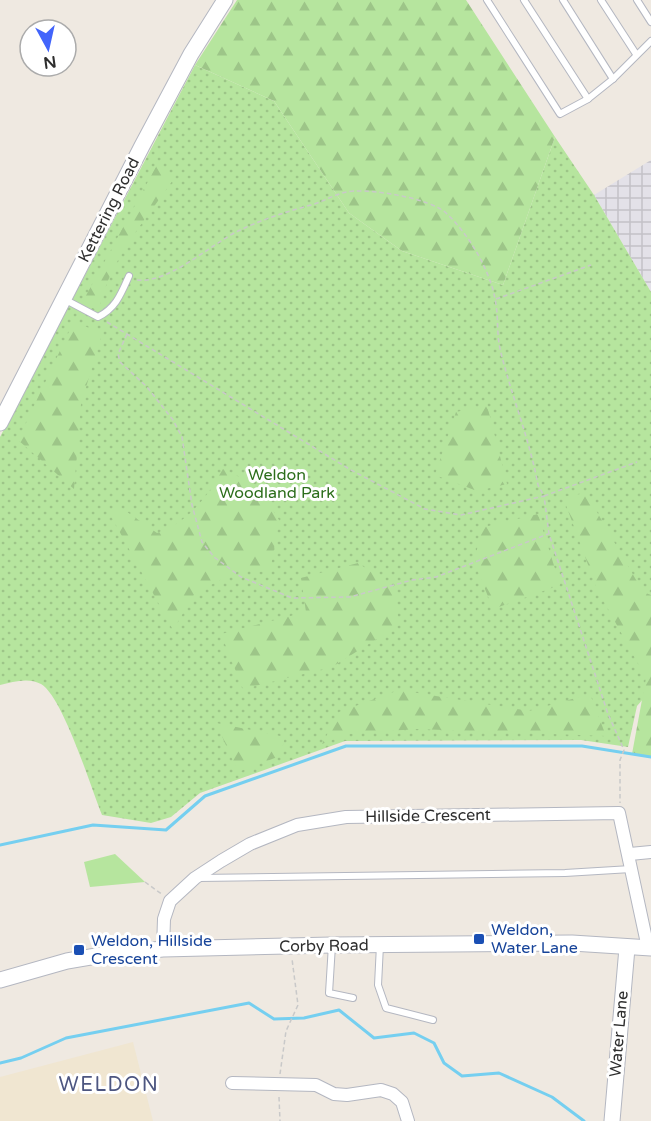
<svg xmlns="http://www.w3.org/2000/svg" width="651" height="1121" viewBox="0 0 651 1121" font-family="'Varela Round',sans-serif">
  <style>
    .industrial { fill: url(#industrial-grid) }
    .education { fill: #f0e6d1 }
    .grass { fill: url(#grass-dots) }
    .forest { fill: url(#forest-firs) }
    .garden { fill: #b6e59e }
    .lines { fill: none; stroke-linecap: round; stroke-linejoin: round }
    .stream { stroke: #75cff0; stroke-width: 3 }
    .service-casing { stroke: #b4b7c1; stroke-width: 8 }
    .minor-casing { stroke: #b4b7c1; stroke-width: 14 }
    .tertiary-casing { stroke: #b4b7c1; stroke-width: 17 }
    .path { stroke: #c9c9c9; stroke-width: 1.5; stroke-dasharray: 4.5 3; stroke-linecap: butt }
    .service { stroke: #fff; stroke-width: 6 }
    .minor { stroke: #fff; stroke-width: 12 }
    .tertiary { stroke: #fff; stroke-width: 15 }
    .transit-dot { fill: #1a4fb4; stroke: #fff; stroke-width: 2 }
    .labels { text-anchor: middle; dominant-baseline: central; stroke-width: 6; stroke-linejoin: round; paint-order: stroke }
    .street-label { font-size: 16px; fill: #2e2e2e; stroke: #fff }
    .park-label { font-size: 16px; fill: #2c6e1b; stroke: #fff }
    .transit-label { font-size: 16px; fill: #164399; stroke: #fff; text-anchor: start }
    .quarter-label { font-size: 20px; letter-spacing: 1.5px; fill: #4d5680; stroke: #fff }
  </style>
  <defs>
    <pattern id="industrial-grid" width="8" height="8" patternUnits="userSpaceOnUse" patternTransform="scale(1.5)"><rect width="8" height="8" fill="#e3e1e8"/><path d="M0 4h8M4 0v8" fill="none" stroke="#c3c1c7"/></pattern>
    <pattern id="grass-dots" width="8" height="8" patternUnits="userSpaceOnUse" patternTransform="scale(1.5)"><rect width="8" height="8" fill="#b6e59e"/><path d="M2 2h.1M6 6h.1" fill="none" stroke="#9dc588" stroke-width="1.8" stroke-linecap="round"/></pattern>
    <pattern id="forest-firs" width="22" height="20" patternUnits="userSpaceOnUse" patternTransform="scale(1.5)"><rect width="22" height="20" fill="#b6e59e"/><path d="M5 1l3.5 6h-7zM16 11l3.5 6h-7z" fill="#9dc588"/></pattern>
  </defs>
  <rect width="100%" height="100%" fill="#efe9e1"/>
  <path class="industrial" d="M651 160V292L594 195Z"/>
  <path class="education" d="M133 1042 153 1121H0V1077Z"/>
  <path class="grass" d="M195 65 274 101 349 213 402 251 503 285 555 137 594 195 651 292V690L637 706 628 747 581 740 345 741 200 793 171 817 151 823 102 815C91 788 63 697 41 684 28 677 13 682 0 685V437Z"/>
  <g class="forest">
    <path d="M237 0H466L555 137 503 285 402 251 349 213 274 101 195 65Z"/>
    <path d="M158 163 175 177C148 217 107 262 99 311L82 303Z"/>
    <path d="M74 321 102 334 81 404 74 489 18 440Z"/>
    <path d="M487 405 507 484 477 491 435 475 456 412Z"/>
    <path d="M223 469 258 486 279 520 270 572 240 570 195 593 173 630 111 516 120 507 157 533C189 522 207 497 223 469Z"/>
    <path d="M586 493 643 592 651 595V757L632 754 646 678 597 589 563 497Z"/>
    <path d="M538 514 560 585 493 609 475 564 480 528Z"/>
    <path d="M358 563 394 587 399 625 332 667 243 689 221 634 306 612 301 578Z"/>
    <path d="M399 690 529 711 590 694 606 736 417 729 347 734 322 744 339 712Z"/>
    <path d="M216 723 285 737 280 756 238 772Z"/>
  </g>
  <path class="garden" d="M115 854 145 882 90 887 84 862Z"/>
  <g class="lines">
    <g class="stream">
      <path d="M0 845 93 825 166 830 205 796 346 746H582L651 757"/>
      <path d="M0 1063 21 1058 66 1038 249 1003 274 1019 304 1018 339 1010 374 1038 414 1033 434 1043 444 1063 462 1076 499 1073 552 1097 584 1121"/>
    </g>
    <g class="service-casing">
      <g id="service">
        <path d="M487 0 560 114 588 99 613 79 651 41"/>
        <path d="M524 0 588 99"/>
        <path d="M563 0 613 79"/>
        <path d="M601 0 636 54"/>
        <path d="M637 0 651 22"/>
        <path d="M64 299 98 317C116 308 121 294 129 276"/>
        <path d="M198 878 565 873 631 869"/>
        <path d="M332 945 329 993 353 998"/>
        <path d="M380 945 378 985 386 1008 433 1020"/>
      </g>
    </g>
    <g class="minor-casing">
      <g id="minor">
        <path d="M630 854 651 852"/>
        <path d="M163 949 164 919 170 901 195 878 221 861 250 844 297 825 346 817 619 813 648 948"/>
        <path d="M232 1083 316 1085 334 1094 347 1095 381 1090 393 1094 402 1102 408 1121"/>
      </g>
    </g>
    <g class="tertiary-casing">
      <g id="tertiary">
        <path d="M0 423 142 146 191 54 225 0"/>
        <path d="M0 980 67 961 108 954 163 949 332 945 572 943 651 948"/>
        <path d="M612 1121 627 948"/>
      </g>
    </g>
    <g class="path">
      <path d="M137 280C168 284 210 245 238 231 261 220 285 212 311 205 326 201 337 192 354 191 376 190 429 198 446 213 460 226 472 243 481 260 487 272 493 286 495 299 499 317 496 335 501 353 512 397 530 441 538 485L544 496 637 462"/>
      <path d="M496 299 591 265"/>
      <path d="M107 322 351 470 425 509 461 515 544 496 549 534 608 714 624 750 620 760V803"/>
      <path d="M127 334 118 354 120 362 147 387 173 420 182 437 192 505 202 542 214 557 241 577 292 598 350 597 412 580 436 577 548 534"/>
      <path d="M145 882 163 895"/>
      <path d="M280 1074 286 1031 298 1005 292 959"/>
      <path d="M279 1097 280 1121"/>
    </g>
    <use href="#service" class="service"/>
    <use href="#minor" class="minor"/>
    <use href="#tertiary" class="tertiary"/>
  </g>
  <g class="transit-dot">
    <rect x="473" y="933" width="12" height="12" rx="3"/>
    <rect x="73" y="944" width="12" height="12" rx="3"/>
  </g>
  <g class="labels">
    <g class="street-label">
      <text transform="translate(109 210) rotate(-63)">Kettering Road</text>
      <text transform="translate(428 816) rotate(-1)">Hillside Crescent</text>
      <text transform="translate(324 946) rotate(-1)">Corby Road</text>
      <text transform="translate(619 1034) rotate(-85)">Water Lane</text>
    </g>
    <g class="park-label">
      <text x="277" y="475">Weldon<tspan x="277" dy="18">Woodland Park</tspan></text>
    </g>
    <g class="transit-label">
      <text x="491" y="930">Weldon,<tspan x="491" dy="18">Water Lane</tspan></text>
      <text x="91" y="941">Weldon, Hillside<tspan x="91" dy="18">Crescent</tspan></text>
    </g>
    <g class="quarter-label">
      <text x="109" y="1085">WELDON</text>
    </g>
  </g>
  <g transform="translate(48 48) rotate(172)"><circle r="28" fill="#ffffff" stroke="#ababab" stroke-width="1.5"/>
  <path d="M0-4.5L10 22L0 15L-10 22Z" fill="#4264fb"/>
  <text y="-9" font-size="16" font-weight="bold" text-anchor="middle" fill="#2e2e2e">N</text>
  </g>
</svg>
